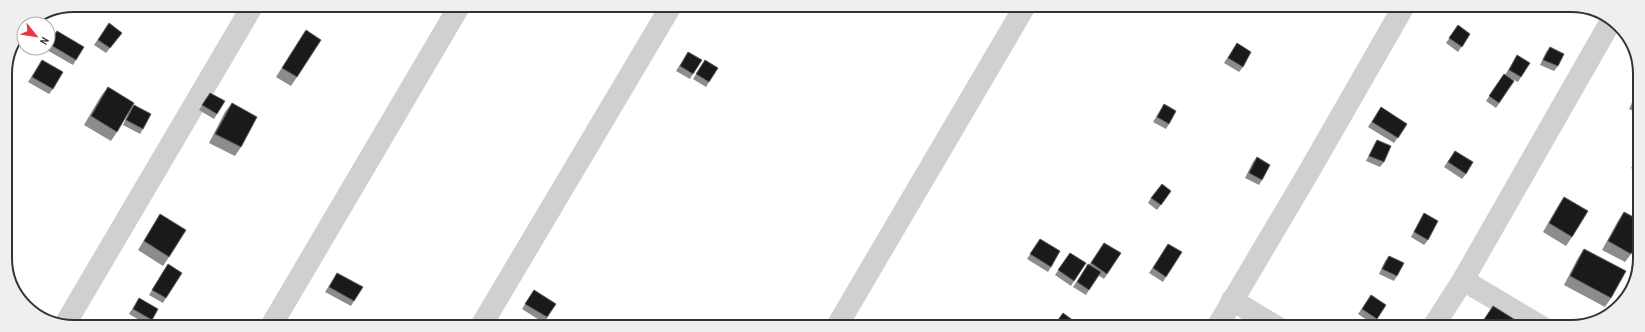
<svg xmlns="http://www.w3.org/2000/svg" width="1645" height="332" viewBox="0 0 1645 332" font-family="'Archivo Narrow',sans-serif">
  <style>
    .lines { fill: none; stroke-linecap: round; stroke-linejoin: round }
    .minor { stroke: #d0d0d0; stroke-width: 22 }
    .wall { fill: #8c8c8c }
    .building { fill: #1a1a1a; stroke: #5f5f5f }
    .rim { fill: none; stroke: #333; stroke-width: 2 }
  </style>
  <rect width="100%" height="100%" fill="#fff"/>
  <g class="lines">
    <g class="minor">
      <path d="M22 32 24 29"/>
      <path d="M1463 280 1542 327"/>
      <path d="M1232 300 1277 327"/>
      <path d="M64 326 253 5"/>
      <path d="M271 326 460 5"/>
      <path d="M481 326 671 6"/>
      <path d="M837 326 1025 6"/>
      <path d="M1217 327 1307 175 1404 6"/>
      <path d="M1433 327 1463 280 1611 21"/>
    </g>
  </g>
  <g class="wall">
    <path d="M1472 6H1480L1478 10Z"/>
    <path d="M109 23 122 33 106 53 94 45Z"/>
    <path d="M1458 25 1470 34 1458 52 1446 43Z"/>
    <path d="M306 30 297 77 291 86 276 77Z"/>
    <path d="M57 31 76 60 73 65 45 49 46 48H48V45Z"/>
    <path d="M1237 43 1243 67 1239 72 1224 63Z"/>
    <path d="M1550 47 1558 66 1554 71 1540 65 1546 52Z"/>
    <path d="M688 52 693 74 690 79 676 71Z"/>
    <path d="M1517 55 1521 77 1518 82 1510 78 1514 81 1496 108 1486 101 1504 74 1505 75Z"/>
    <path d="M42 60 53 89 49 94 28 82Z"/>
    <path d="M705 60 709 82 706 87 693 79Z"/>
    <path d="M108 87 117 132 111 141 84 125 101 96Z"/>
    <path d="M1639 89V114L1629 109Z"/>
    <path d="M210 93 217 114 214 119 199 110Z"/>
    <path d="M232 103 241 147 235 156 209 143 225 112Z"/>
    <path d="M1164 104 1169 124 1166 129 1153 122Z"/>
    <path d="M134 105 143 129 140 134 123 125 130 110Z"/>
    <path d="M1381 107 1407 124 1394 143 1368 127Z"/>
    <path d="M1377 140 1384 162 1380 167 1366 161 1374 145Z"/>
    <path d="M1455 151 1466 174 1462 179 1444 167Z"/>
    <path d="M1257 157 1262 180 1259 185 1245 178 1253 162Z"/>
    <path d="M1639 157V173L1631 168Z"/>
    <path d="M1171 191 1157 210 1148 203 1151 198Z"/>
    <path d="M1564 197 1572 237 1566 246 1543 232 1558 206Z"/>
    <path d="M1624 212 1631 254 1625 262 1602 250 1618 221Z"/>
    <path d="M1424 213 1428 240 1424 245 1411 237 1421 218Z"/>
    <path d="M160 214 169 257 163 266 138 250Z"/>
    <path d="M1040 239 1051 267 1048 272 1027 259Z"/>
    <path d="M1104 243 1121 253 1104 279 1098 275 1086 295 1073 287 1085 269 1089 265Z"/>
    <path d="M1165 249 1166 277 1163 282 1149 273Z"/>
    <path d="M1584 249 1611 298 1605 307 1564 285 1578 258Z"/>
    <path d="M1070 253 1086 263 1071 286 1055 275Z"/>
    <path d="M1389 256 1397 276 1394 281 1379 274 1385 261Z"/>
    <path d="M168 264 166 298 163 303 149 295Z"/>
    <path d="M337 273 354 301 351 306 325 292Z"/>
    <path d="M534 290 556 304 544 323 522 309Z"/>
    <path d="M1371 295 1386 305 1373 324 1358 314Z"/>
    <path d="M139 298 152 320 148 325 129 314Z"/>
    <path d="M1063 313 1076 326H1053Z"/>
  </g>
  <g class="building">
    <path d="M109 23 122 33 110 48 98 40Z"/>
    <path d="M1458 25 1470 34 1462 47 1449 38Z"/>
    <path d="M306 30 321 40 297 77 282 68Z"/>
    <path d="M57 31 84 47 76 60 49 44Z"/>
    <path d="M1237 43 1251 52 1243 67 1228 58Z"/>
    <path d="M1550 47 1564 54 1558 66 1543 60Z"/>
    <path d="M688 52 702 60 693 74 680 66Z"/>
    <path d="M1517 55 1530 63 1521 77 1509 70Z"/>
    <path d="M42 60 63 72 53 89 32 77Z"/>
    <path d="M705 60 718 68 709 82 696 74Z"/>
    <path d="M1504 74 1514 81 1499 103 1489 96Z"/>
    <path d="M108 87 134 103 117 132 91 116Z"/>
    <path d="M1639 91V107L1632 104Z"/>
    <path d="M210 93 225 101 217 114 202 105Z"/>
    <path d="M232 103 257 117 241 147 215 134Z"/>
    <path d="M1164 104 1176 111 1169 124 1157 117Z"/>
    <path d="M134 105 151 114 143 129 126 120Z"/>
    <path d="M1381 107 1407 124 1398 138 1372 122Z"/>
    <path d="M1377 140 1391 146 1384 162 1369 156Z"/>
    <path d="M1455 151 1473 162 1466 174 1448 162Z"/>
    <path d="M1257 157 1270 165 1262 180 1249 173Z"/>
    <path d="M1639 157V166L1634 163Z"/>
    <path d="M1162 184 1171 191 1161 205 1151 198Z"/>
    <path d="M1564 197 1588 211 1572 237 1549 223Z"/>
    <path d="M1624 212 1639 220V240L1631 254 1608 241Z"/>
    <path d="M1424 213 1438 221 1428 240 1414 232Z"/>
    <path d="M160 214 186 230 169 257 144 241Z"/>
    <path d="M1040 239 1060 251 1051 267 1030 254Z"/>
    <path d="M1104 243 1121 253 1107 274 1091 263Z"/>
    <path d="M1168 244 1182 252 1166 277 1153 268Z"/>
    <path d="M1584 249 1626 271 1611 298 1570 276Z"/>
    <path d="M1070 253 1086 263 1074 281 1058 270Z"/>
    <path d="M1389 256 1404 263 1397 276 1382 269Z"/>
    <path d="M168 264 182 273 166 298 152 290Z"/>
    <path d="M1088 264 1101 272 1089 290 1077 282Z"/>
    <path d="M337 273 363 287 354 301 329 287Z"/>
    <path d="M534 290 556 304 547 317 525 304Z"/>
    <path d="M1371 295 1386 305 1377 319 1362 309Z"/>
    <path d="M139 298 158 309 152 320 133 309Z"/>
    <path d="M1493 306 1525 326V327H1479Z"/>
    <path d="M1063 313 1078 324 1076 326H1060L1056 323Z"/>
  </g>
  <path d="M0 0H1645V332H0ZM74 12H1571A62 62 0 0 1 1633 74V258A62 62 0 0 1 1571 320H74A62 62 0 0 1 12 258V74A62 62 0 0 1 74 12Z" fill="#efefef" fill-rule="evenodd"/>
  <path class="rim" d="M74 12H1571A62 62 0 0 1 1633 74V258A62 62 0 0 1 1571 320H74A62 62 0 0 1 12 258V74A62 62 0 0 1 74 12Z"/>
  <g transform="translate(36 36) rotate(120)"><circle r="19" fill="#ffffff" stroke="#adadad"/>
  <path d="M0-3L7 15L0 10L-7 15Z" fill="#e63946"/>
  <text y="-6" font-size="11" font-weight="bold" text-anchor="middle" fill="#333333">N</text>
  </g>
</svg>
